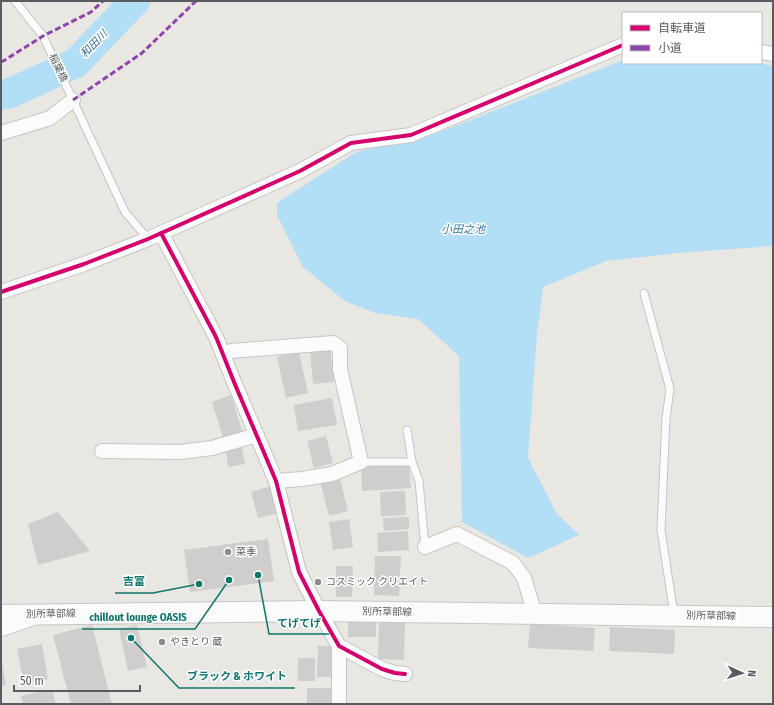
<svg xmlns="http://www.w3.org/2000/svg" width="774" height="705" viewBox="0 0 774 705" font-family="'Fira Sans Condensed','Noto Sans JP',sans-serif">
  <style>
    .water { fill: #b2dff6 }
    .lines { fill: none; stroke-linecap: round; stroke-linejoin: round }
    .river { stroke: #b2dff6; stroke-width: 30 }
    .building { fill: #d0cecc }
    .lane-casing { stroke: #c5c5c4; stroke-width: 9 }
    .street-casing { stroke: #c5c5c4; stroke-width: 16 }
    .secondary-casing { stroke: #c6c6c5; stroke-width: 22 }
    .lane { stroke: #fcfbfb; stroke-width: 7 }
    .street { stroke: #fcfbfb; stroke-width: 14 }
    .secondary { stroke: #fcfbfb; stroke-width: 20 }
    .quiet { stroke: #8e44ad; stroke-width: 3; stroke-dasharray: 6 3; stroke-linecap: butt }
    .cycleway-casing { stroke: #fff; stroke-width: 6 }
    .cycleway { stroke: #d6006c; stroke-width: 4 }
    .poi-dot { fill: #8b8d8e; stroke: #fff; stroke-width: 1.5 }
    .labels { text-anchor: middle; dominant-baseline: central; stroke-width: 3; stroke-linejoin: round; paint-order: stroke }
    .street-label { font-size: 10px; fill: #585c60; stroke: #fff }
    .poi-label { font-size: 10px; fill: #585c60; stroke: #fff; text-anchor: start }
    .water-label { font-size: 11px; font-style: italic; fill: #3877a7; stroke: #fff }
    .leader { fill: none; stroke: #0f766e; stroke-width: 1.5 }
    .callout-dot { fill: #0f766e; stroke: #fff; stroke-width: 1.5 }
    .callout-label { font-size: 11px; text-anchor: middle; font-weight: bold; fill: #0f766e; stroke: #fff; stroke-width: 3; stroke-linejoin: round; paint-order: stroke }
  </style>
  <rect width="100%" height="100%" fill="#e9e7e2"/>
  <path class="water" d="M623 60V63H760L773 66V246L678 253 606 261 543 287 537 334 528 458 557 514 579 535 528 558 462 522 459 356 418 319 375 313 345 301 303 267 277 215V203L356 152 435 134Z"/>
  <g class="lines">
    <path class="river" d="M1 95 8 94 76 63 135 1"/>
  </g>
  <g class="building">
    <path d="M330 349 334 382 313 384 310 351Z"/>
    <path d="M299 352 308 393 286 398 277 357Z"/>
    <path d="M231 395 243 434 224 440 212 402Z"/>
    <path d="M332 398 337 425 298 431 294 405Z"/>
    <path d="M326 436 333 463 314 468 307 441Z"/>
    <path d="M242 447 245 464 228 467 226 450Z"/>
    <path d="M409 464 411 488 362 491 361 467Z"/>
    <path d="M339 475 348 511 329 516 320 481Z"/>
    <path d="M271 486 278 513 258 518 251 492Z"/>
    <path d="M405 491 406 515 381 516 380 492Z"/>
    <path d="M58 512 90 551 38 565 28 524Z"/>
    <path d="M409 517V529L384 531 383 518Z"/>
    <path d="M349 519 353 547 333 550 329 522Z"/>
    <path d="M408 531 409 550 378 552 377 533Z"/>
    <path d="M268 539 274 581 190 592 184 550Z"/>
    <path d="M375 556H401L399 596 374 595Z"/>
    <path d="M336 566H353L352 597H336Z"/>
    <path d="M348 620 376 621V637H348Z"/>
    <path d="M379 620H405L404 660 378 659Z"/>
    <path d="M530 624 595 628 593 651 528 648Z"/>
    <path d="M92 625 112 704H71L53 635Z"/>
    <path d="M137 625 147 667 128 671 119 629Z"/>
    <path d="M610 627 675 630 674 654 609 651Z"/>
    <path d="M42 644 48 679 24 684 17 649Z"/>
    <path d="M318 646H334V677H317Z"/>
    <rect x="298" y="658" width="17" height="23"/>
    <path d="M1 662H2L6 685 1 686Z"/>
    <rect x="307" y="688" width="25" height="16"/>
    <path d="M52 689 56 704H23L21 696Z"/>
  </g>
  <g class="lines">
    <g class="lane-casing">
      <g id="lane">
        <path d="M15 1 43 36 125 212 148 239"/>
        <path d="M644 293 670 389 666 418 661 530 674 614"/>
        <path d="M407 430 412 462 419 481 425 547"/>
        <path d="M361 462H412"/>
      </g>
    </g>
    <g class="street-casing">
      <g id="street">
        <path d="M761 52 773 54"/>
        <path d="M1 133 50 118 73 100"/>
        <path d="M161 233 216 337 234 382 276 481 299 572 319 611 339 646 382 669 395 673 405 674"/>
        <path d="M1 292 84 264 148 239 300 171 351 143 411 135 623 45"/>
        <path d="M223 354 231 351 333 343 340 348V369L361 462 332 474 302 479 276 481"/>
        <path d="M102 451 180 452 212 448 257 435"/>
        <path d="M425 547 457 534 513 563 524 578 535 614"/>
        <path d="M1 629 31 619"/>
        <path d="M339 704V646"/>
      </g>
    </g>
    <g class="secondary-casing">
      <path id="secondary" d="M1 615 319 611 773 617"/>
    </g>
    <use href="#lane" class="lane"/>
    <use href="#street" class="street"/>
    <use href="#secondary" class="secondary"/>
    <g class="quiet">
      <path d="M1 62 5 60 43 36 91 12 103 1"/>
      <path d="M73 100 142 53 196 1"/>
    </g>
    <g class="cycleway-casing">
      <g id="cycleway">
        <path d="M161 233 216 337 234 382 276 481 299 572 319 611 339 646 382 669 395 673 405 674"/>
        <path d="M1 292 84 264 148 239 300 171 351 143 411 135 623 45"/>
      </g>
    </g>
    <use href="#cycleway" class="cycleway"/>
  </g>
  <g class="poi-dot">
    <circle cx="228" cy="552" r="4"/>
    <circle cx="318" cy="582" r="4"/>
    <circle cx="162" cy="642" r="4"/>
  </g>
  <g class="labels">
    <g class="street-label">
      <text transform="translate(58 68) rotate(65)">稲葉橋</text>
      <text transform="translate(387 612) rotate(1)">別所草部線</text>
      <text transform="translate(51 614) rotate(-1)">別所草部線</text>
      <text transform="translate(711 616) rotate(1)">別所草部線</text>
    </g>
    <g class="poi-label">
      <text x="236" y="552">菜季</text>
      <text x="326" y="582">コスミック クリエイト</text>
      <text x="170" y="642">やきとり 蔵</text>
    </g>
    <g class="water-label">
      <text transform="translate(94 44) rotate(-46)">和田川</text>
      <text x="463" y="229">小田之池</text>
    </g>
  </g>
  <path class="leader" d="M199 584L153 593H115M229 580L195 629H82M258 575L269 634H329M131 638L179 688H295"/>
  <g class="callout-dot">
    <circle cx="199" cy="584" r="4"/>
    <circle cx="229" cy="580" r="4"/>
    <circle cx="258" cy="575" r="4"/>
    <circle cx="131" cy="638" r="4"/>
  </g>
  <g class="callout-label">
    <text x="134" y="585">吉富</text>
    <text x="138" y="621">chillout lounge OASIS</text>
    <text x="299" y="627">てげてげ</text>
    <text x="237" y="680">ブラック &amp; ホワイト</text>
  </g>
  <rect width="774" height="705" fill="none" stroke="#585c60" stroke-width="4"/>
  <rect x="622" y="12" width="140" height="52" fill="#ffffff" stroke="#bcbebf"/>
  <rect x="630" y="25" width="20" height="6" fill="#d6006c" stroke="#bcbebf"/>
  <text x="658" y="32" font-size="12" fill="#585c60">自転車道</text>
  <rect x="630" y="45" width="20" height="6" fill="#8e44ad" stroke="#bcbebf"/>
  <text x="658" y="52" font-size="12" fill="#585c60">小道</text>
  <g transform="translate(742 673) rotate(93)" stroke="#ffffff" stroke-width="3" paint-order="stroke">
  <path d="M0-3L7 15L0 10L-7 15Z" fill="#585c60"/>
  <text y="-6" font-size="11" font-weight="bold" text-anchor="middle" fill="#585c60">N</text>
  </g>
  <path d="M14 685v6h126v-6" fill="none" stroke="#585c60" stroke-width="2"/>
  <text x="20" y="685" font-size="12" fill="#585c60" stroke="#ffffff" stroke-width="3" paint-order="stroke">50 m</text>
</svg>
